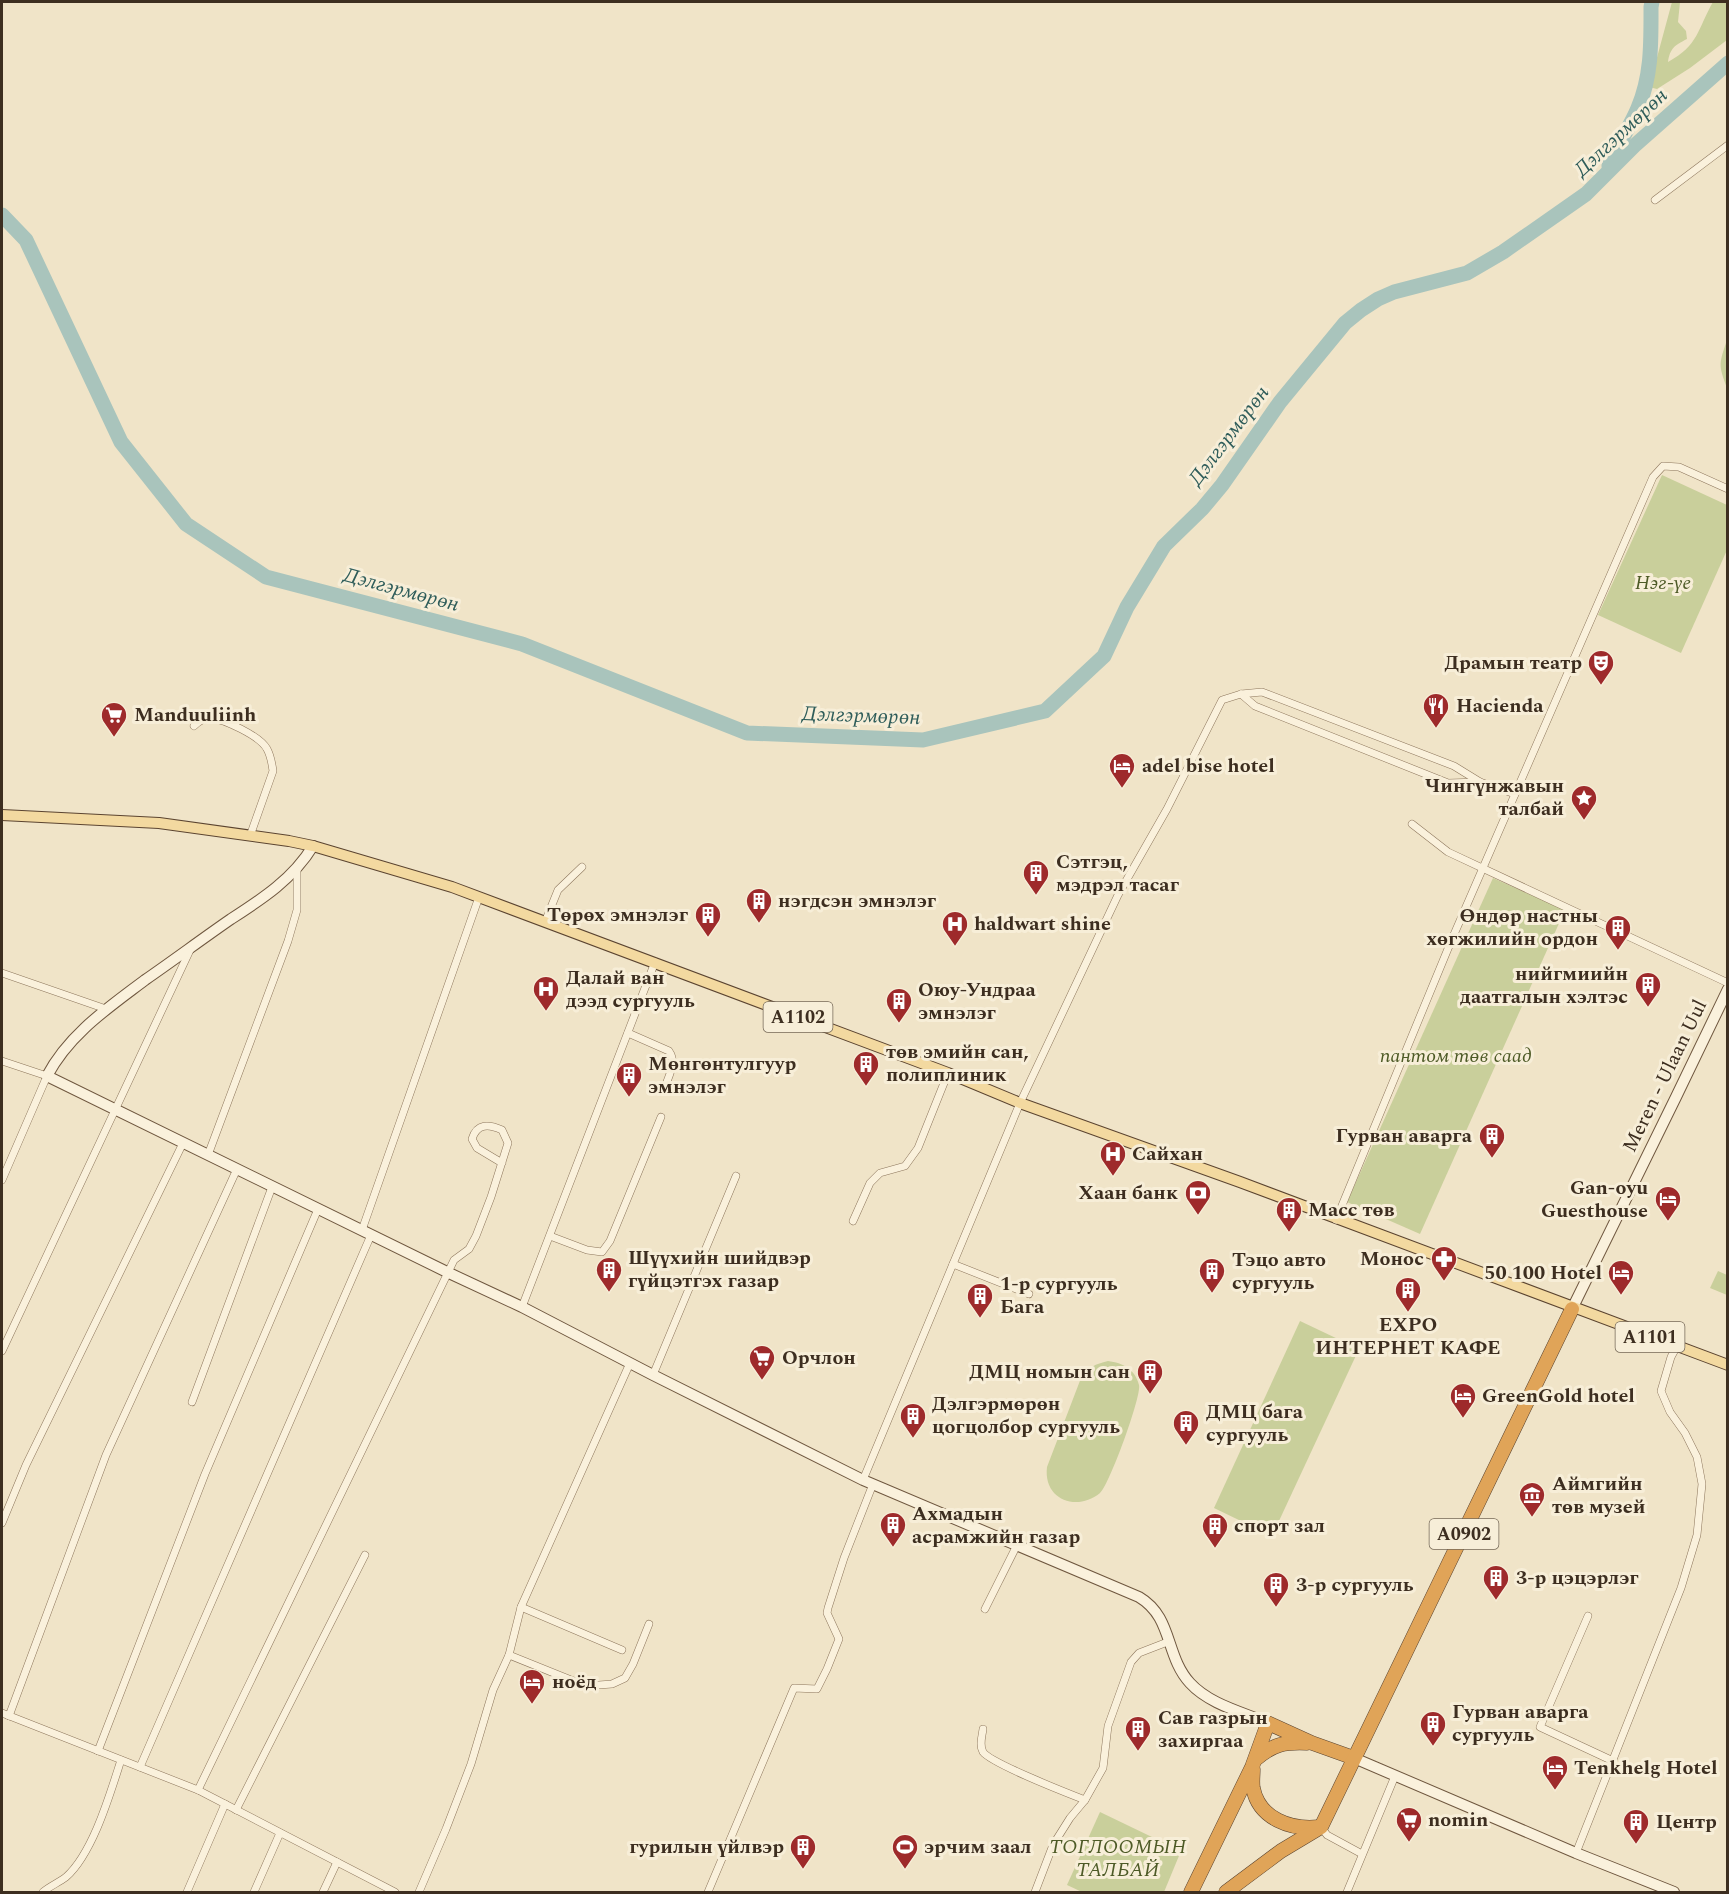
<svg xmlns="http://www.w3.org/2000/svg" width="1729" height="1894" viewBox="0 0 1729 1894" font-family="Spectral,serif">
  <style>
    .green { fill: #c9cf9b }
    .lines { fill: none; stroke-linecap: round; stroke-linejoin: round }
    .river { stroke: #a9c4bc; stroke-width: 15 }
    .street-casing { stroke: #8d765c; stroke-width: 8 }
    .secondary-casing { stroke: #6f573f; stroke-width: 12 }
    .primary-casing { stroke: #5b4430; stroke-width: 12 }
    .highway-casing { stroke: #5b4430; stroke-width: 15 }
    .street { stroke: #faf1dc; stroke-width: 7 }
    .secondary { stroke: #faf1dc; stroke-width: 10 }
    .primary { stroke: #f3d9a0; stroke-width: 10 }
    .highway { stroke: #e0a458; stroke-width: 14 }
    .labels { text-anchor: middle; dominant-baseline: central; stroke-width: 6; stroke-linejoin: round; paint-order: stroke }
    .shield { fill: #f7eed8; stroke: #756857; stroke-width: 1.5 }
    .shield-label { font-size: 18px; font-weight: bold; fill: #3d2e20 }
    .park-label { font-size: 20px; font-style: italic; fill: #4d5a26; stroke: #f7eed8 }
    .poi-label { font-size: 20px; font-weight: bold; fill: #3d2e20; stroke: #f7eed8; text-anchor: start }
    .street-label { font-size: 20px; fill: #3d2e20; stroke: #f7eed8 }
    .water-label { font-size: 21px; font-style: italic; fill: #2f5d5a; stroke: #f7eed8 }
  </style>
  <rect width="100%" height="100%" fill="#f0e4c8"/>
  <g class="green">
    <path d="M1672 2H1680L1678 22 1686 31 1687 39C1675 45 1670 48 1668 62 1699 45 1697 30 1713 2H1727V40L1690 68 1657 89 1649 87Z"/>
    <path d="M1727 340H1728L1727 388C1718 364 1719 364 1727 340Z"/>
    <path d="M1662 475 1727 505V550L1681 653 1598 615Z"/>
    <path d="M1493 878 1565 910 1420 1234 1347 1202Z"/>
    <path d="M1718 1271 1727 1275V1295L1710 1288Z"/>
    <path d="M1300 1321 1359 1349 1272 1536 1214 1508Z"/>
    <path d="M1108 1361C1123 1363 1135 1369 1139 1385 1142 1395 1109 1486 1100 1493 1077 1512 1043 1500 1047 1467L1081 1378C1089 1367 1095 1364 1108 1361Z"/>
    <path d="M1100 1812 1181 1851 1164 1892H1082L1067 1885Z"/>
  </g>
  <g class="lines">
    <g class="river">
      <path d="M1609 166C1616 146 1630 128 1638 108 1652 75 1651 42 1651 7L1652 2"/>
      <path d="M2 215 26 240 121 442 186 524 266 577 522 644 747 733 923 740 1045 711 1104 656 1127 607 1164 546 1202 509 1222 485 1280 402 1345 323 1361 310 1378 299 1394 292 1467 273 1503 252 1586 194 1634 146 1728 63"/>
    </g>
    <g class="street-casing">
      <g id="street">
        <path d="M1655 200 1728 145"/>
        <path d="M1241 694 1255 706 1448 783 1480 782"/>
        <path d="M194 726C199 721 203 718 210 718 224 719 260 736 267 749 271 756 272 764 273 771L250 836"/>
        <path d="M1412 824 1448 852 1728 983"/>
        <path d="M545 922 558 890 582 867"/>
        <path d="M2 973 106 1009"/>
        <path d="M628 1033 669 1051C677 1062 669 1075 665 1087"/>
        <path d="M2 1061 47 1076 2 1180"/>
        <path d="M208 1155 288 941 297 910V869"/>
        <path d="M1336 1220 1452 939 1653 477 1663 466 1679 467 1728 489"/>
        <path d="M853 1221 870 1183 880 1173 905 1166 918 1148 948 1073"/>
        <path d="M362 1230 479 897"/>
        <path d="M550 1236 587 1250 602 1252 610 1241 661 1117"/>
        <path d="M953 1264 1029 1294"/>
        <path d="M522 1307 655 962"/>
        <path d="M2 1351 191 948"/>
        <path d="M653 1375 736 1176"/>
        <path d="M192 1402 272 1187"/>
        <path d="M863 1480 1020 1103 1118 895 1167 809 1222 700 1241 694 1262 692 1454 766 1480 782 1515 794"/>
        <path d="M2 1523 26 1465 183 1143"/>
        <path d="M521 1607 622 1650"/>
        <path d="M985 1609 1017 1545"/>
        <path d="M1588 1616 1540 1727 1613 1761"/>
        <path d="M509 1655 586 1686 612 1684 625 1678 633 1664 649 1624"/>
        <path d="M2 1713 198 1790 395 1892"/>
        <path d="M9 1716 106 1455 237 1169"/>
        <path d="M983 1729C982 1737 979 1745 983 1752 991 1763 1067 1793 1085 1800"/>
        <path d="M98 1751 205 1474 318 1209"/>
        <path d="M140 1767 371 1235"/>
        <path d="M198 1790 454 1260 469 1249 476 1236 491 1197 508 1143 502 1130C489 1124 477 1123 472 1139L477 1148 502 1163"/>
        <path d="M236 1810 365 1555"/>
        <path d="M1321 1827 1327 1835 1362 1854"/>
        <path d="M1576 1853 1681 1588 1697 1535 1702 1484 1697 1457 1685 1433 1670 1412 1661 1391 1671 1357 1677 1346"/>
        <path d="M43 1892C50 1886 58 1883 66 1877 93 1853 110 1794 121 1760"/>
        <path d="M187 1892 225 1804"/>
        <path d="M254 1892 280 1833"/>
        <path d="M323 1892 337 1862"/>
        <path d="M419 1892 446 1829 471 1764 493 1690 509 1655 521 1607 630 1363"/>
        <path d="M708 1892 794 1688 817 1689 827 1669 839 1639 827 1613 828 1608 844 1558 873 1484"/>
        <path d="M1035 1892 1053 1845 1070 1818 1085 1800 1103 1768 1108 1726 1131 1662 1139 1653 1170 1641"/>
        <path d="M1347 1892 1395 1776"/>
      </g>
    </g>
    <g class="secondary-casing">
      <g id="secondary">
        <path d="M313 846C293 879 262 899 231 919 202 939 174 960 145 980 108 1008 69 1034 47 1076L449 1273 522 1307 653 1375 863 1480 1139 1597C1173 1617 1165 1656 1190 1683 1209 1704 1242 1712 1268 1723"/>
        <path d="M1572 1309 1676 1097 1728 989"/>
        <path d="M1354 1758 1576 1853 1674 1892"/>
      </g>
    </g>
    <g class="primary-casing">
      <path id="primary" d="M2 815 159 823 289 841 313 846 452 887 948 1073 1020 1103 1240 1182 1728 1365"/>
    </g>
    <g class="highway-casing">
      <g id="highway">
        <path d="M1256 1759C1273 1744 1285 1742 1307 1743"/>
        <path d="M1253 1769C1253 1776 1252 1782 1253 1788 1259 1819 1291 1830 1319 1827"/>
        <path d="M1191 1892 1252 1767 1268 1723 1312 1743 1354 1758"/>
        <path d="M1226 1892 1281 1851 1321 1827 1572 1309"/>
      </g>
    </g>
    <use href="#street" class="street"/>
    <use href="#secondary" class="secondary"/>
    <use href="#primary" class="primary"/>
    <use href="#highway" class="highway"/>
  </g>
  <defs>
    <g id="theatre-pin" transform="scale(1.35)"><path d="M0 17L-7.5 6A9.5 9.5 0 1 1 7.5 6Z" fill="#9e2a2b" stroke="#f7eed8"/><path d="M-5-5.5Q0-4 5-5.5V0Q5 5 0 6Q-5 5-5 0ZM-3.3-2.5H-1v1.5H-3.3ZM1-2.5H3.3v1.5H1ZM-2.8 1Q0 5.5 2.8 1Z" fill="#fff"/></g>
    <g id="restaurant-pin" transform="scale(1.35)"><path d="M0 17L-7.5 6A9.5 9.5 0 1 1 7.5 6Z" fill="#9e2a2b" stroke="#f7eed8"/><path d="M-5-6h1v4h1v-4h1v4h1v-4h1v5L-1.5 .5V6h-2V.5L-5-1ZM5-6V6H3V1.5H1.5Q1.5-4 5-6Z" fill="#fff"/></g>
    <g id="supermarket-pin" transform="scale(1.35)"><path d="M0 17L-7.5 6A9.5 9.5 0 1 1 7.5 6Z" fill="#9e2a2b" stroke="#f7eed8"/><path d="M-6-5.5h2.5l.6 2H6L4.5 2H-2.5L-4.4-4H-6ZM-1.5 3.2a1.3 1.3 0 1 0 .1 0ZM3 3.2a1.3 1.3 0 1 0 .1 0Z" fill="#fff"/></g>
    <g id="hotel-pin" transform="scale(1.35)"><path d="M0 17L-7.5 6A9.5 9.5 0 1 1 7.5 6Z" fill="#9e2a2b" stroke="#f7eed8"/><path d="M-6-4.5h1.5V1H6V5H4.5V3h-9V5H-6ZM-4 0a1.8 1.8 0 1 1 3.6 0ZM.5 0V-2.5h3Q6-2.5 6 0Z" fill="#fff"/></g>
    <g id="sight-pin" transform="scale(1.35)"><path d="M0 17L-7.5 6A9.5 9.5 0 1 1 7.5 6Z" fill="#9e2a2b" stroke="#f7eed8"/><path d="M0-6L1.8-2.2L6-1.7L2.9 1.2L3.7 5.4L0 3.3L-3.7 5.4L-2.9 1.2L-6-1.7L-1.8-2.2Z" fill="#fff"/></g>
    <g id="building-pin" transform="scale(1.35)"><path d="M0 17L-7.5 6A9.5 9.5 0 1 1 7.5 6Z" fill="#9e2a2b" stroke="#f7eed8"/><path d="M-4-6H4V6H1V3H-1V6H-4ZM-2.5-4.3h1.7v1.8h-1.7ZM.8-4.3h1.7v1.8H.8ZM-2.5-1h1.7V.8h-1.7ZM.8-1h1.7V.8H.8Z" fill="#fff"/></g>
    <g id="hospital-pin" transform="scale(1.35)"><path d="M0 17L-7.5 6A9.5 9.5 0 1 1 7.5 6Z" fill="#9e2a2b" stroke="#f7eed8"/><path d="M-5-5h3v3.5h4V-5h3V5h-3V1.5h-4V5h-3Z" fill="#fff"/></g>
    <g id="bank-pin" transform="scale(1.35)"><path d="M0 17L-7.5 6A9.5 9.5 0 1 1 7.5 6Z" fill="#9e2a2b" stroke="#f7eed8"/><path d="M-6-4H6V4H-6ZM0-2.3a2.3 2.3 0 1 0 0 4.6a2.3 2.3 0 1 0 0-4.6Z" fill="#fff"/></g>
    <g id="pharmacy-pin" transform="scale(1.35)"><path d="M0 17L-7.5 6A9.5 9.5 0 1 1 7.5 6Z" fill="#9e2a2b" stroke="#f7eed8"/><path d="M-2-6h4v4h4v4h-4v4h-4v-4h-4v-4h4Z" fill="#fff"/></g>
    <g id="museum-pin" transform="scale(1.35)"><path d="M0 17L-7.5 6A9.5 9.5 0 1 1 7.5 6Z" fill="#9e2a2b" stroke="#f7eed8"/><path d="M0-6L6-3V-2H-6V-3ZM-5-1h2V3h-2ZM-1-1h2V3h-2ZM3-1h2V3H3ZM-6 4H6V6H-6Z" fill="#fff"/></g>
    <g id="stadium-pin" transform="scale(1.35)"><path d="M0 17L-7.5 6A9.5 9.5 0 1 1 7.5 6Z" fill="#9e2a2b" stroke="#f7eed8"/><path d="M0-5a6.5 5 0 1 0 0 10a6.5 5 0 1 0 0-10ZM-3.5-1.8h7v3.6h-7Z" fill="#fff"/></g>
  </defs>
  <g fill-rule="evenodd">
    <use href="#theatre-pin" x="1601" y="663"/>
    <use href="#restaurant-pin" x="1436" y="706"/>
    <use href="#supermarket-pin" x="114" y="715"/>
    <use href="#hotel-pin" x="1122" y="766"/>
    <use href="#sight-pin" x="1584" y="798"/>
    <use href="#building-pin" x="1036" y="873"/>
    <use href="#building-pin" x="759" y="901"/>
    <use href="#building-pin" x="708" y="915"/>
    <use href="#hospital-pin" x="955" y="924"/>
    <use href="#building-pin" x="1618" y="928"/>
    <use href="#building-pin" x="1648" y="985"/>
    <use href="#hospital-pin" x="546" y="989"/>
    <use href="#building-pin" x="899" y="1001"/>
    <use href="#building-pin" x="866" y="1064"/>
    <use href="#building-pin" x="629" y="1075"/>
    <use href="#building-pin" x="1492" y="1136"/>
    <use href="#hospital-pin" x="1113" y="1154"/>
    <use href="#bank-pin" x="1198" y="1193"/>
    <use href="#hotel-pin" x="1668" y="1199"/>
    <use href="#building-pin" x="1289" y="1210"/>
    <use href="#pharmacy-pin" x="1444" y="1259"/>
    <use href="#building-pin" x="609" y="1270"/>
    <use href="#building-pin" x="1212" y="1271"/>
    <use href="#hotel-pin" x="1621" y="1273"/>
    <use href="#building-pin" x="1408" y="1290"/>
    <use href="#building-pin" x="980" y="1296"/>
    <use href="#supermarket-pin" x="762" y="1358"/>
    <use href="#building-pin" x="1150" y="1372"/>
    <use href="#hotel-pin" x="1463" y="1396"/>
    <use href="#building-pin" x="913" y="1416"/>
    <use href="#building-pin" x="1186" y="1423"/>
    <use href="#museum-pin" x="1532" y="1495"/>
    <use href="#building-pin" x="893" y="1525"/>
    <use href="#building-pin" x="1215" y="1526"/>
    <use href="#building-pin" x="1496" y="1578"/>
    <use href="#building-pin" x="1276" y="1585"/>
    <use href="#hotel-pin" x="532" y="1682"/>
    <use href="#building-pin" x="1433" y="1724"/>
    <use href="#building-pin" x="1138" y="1729"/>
    <use href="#hotel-pin" x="1555" y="1768"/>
    <use href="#supermarket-pin" x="1409" y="1820"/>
    <use href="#building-pin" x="1636" y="1822"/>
    <use href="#building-pin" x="803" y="1847"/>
    <use href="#stadium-pin" x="905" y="1847"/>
  </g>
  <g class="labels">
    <g class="shield">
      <rect x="763.5" y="1002" width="69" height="30" rx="4.5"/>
      <rect x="1615.5" y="1322" width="69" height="30" rx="4.5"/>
      <rect x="1429.5" y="1519" width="69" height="30" rx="4.5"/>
    </g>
    <g class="shield-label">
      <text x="798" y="1017">A1102</text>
      <text x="1650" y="1337">A1101</text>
      <text x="1464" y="1534">A0902</text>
    </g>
    <g class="park-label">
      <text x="1663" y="583">Нэг-үе</text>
      <text x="1456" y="1056">пантом төв саад</text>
      <text x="1118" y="1847">ТОГЛООМЫН<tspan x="1118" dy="23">ТАЛБАЙ</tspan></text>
    </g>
    <g class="poi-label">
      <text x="1582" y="663" text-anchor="end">Драмын театр</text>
      <text x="1456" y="706">Hacienda</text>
      <text x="134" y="715">Manduuliinh</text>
      <text x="1142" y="766">adel bise hotel</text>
      <text x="1564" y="786" text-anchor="end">Чингүнжавын<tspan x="1564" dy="23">талбай</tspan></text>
      <text x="1056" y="862">Сэтгэц,<tspan x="1056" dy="23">мэдрэл тасаг</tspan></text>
      <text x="778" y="901">нэгдсэн эмнэлэг</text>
      <text x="688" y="915" text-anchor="end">Төрөх эмнэлэг</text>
      <text x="1598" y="916" text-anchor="end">Өндөр настны<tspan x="1598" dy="23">хөгжилийн ордон</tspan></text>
      <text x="974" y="924">haldwart shine</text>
      <text x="1628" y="974" text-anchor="end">нийгмиийн<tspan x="1628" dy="23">даатгалын хэлтэс</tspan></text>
      <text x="566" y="978">Далай ван<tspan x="566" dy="23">дээд сургууль</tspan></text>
      <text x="918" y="990">Оюу-Ундраа<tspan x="918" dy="23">эмнэлэг</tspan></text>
      <text x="886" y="1052">төв эмийн сан,<tspan x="886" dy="23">полиплиник</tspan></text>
      <text x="648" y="1064">Мөнгөнтулгуур<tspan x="648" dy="23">эмнэлэг</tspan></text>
      <text x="1472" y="1136" text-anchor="end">Гурван аварга</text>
      <text x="1132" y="1154">Сайхан</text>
      <text x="1648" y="1188" text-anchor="end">Gan-oyu<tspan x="1648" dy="23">Guesthouse</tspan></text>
      <text x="1178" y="1193" text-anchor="end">Хаан банк</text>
      <text x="1308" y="1210">Масс төв</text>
      <text x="628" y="1258">Шүүхийн шийдвэр<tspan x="628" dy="23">гүйцэтгэх газар</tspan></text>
      <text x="1424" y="1259" text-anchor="end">Монос</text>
      <text x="1232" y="1260">Тэцо авто<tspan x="1232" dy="23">сургууль</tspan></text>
      <text x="1602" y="1273" text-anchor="end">50 100 Hotel</text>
      <text x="1000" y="1284">1-р сургууль<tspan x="1000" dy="23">Бага</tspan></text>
      <text x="1408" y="1325" text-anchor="middle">EXPO<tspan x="1408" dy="23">ИНТЕРНЕТ КАФЕ</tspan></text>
      <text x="782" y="1358">Орчлон</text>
      <text x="1130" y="1372" text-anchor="end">ДМЦ номын сан</text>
      <text x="1482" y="1396">GreenGold hotel</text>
      <text x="932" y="1404">Дэлгэрмөрөн<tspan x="932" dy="23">цогцолбор сургууль</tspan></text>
      <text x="1206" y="1412">ДМЦ бага<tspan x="1206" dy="23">сургууль</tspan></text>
      <text x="1552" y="1484">Аймгийн<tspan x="1552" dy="23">төв музей</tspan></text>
      <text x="912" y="1514">Ахмадын<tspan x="912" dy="23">асрамжийн газар</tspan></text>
      <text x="1234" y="1526">спорт зал</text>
      <text x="1516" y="1578">3-р цэцэрлэг</text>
      <text x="1296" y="1585">3-р сургууль</text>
      <text x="552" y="1682">ноёд</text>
      <text x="1452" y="1712">Гурван аварга<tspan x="1452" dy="23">сургууль</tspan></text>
      <text x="1158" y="1718">Сав газрын<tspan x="1158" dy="23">захиргаа</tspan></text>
      <text x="1574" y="1768">Tenkhelg Hotel</text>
      <text x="1428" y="1820">nomin</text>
      <text x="1656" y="1822">Центр</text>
      <text x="784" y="1847" text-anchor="end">гурилын үйлвэр</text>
      <text x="924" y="1847">эрчим заал</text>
    </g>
    <g class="street-label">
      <text transform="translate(1665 1076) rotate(-64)">Meren - Ulaan Uul</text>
    </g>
    <g class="water-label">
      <text transform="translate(1621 133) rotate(-43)">Дэлгэрмөрөн</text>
      <text transform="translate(1229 436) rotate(-53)">Дэлгэрмөрөн</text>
      <text transform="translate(401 590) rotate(15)">Дэлгэрмөрөн</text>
      <text transform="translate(861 716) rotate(2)">Дэлгэрмөрөн</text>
    </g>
  </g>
  <rect width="1729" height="1894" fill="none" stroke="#3d2e20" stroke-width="6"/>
</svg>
